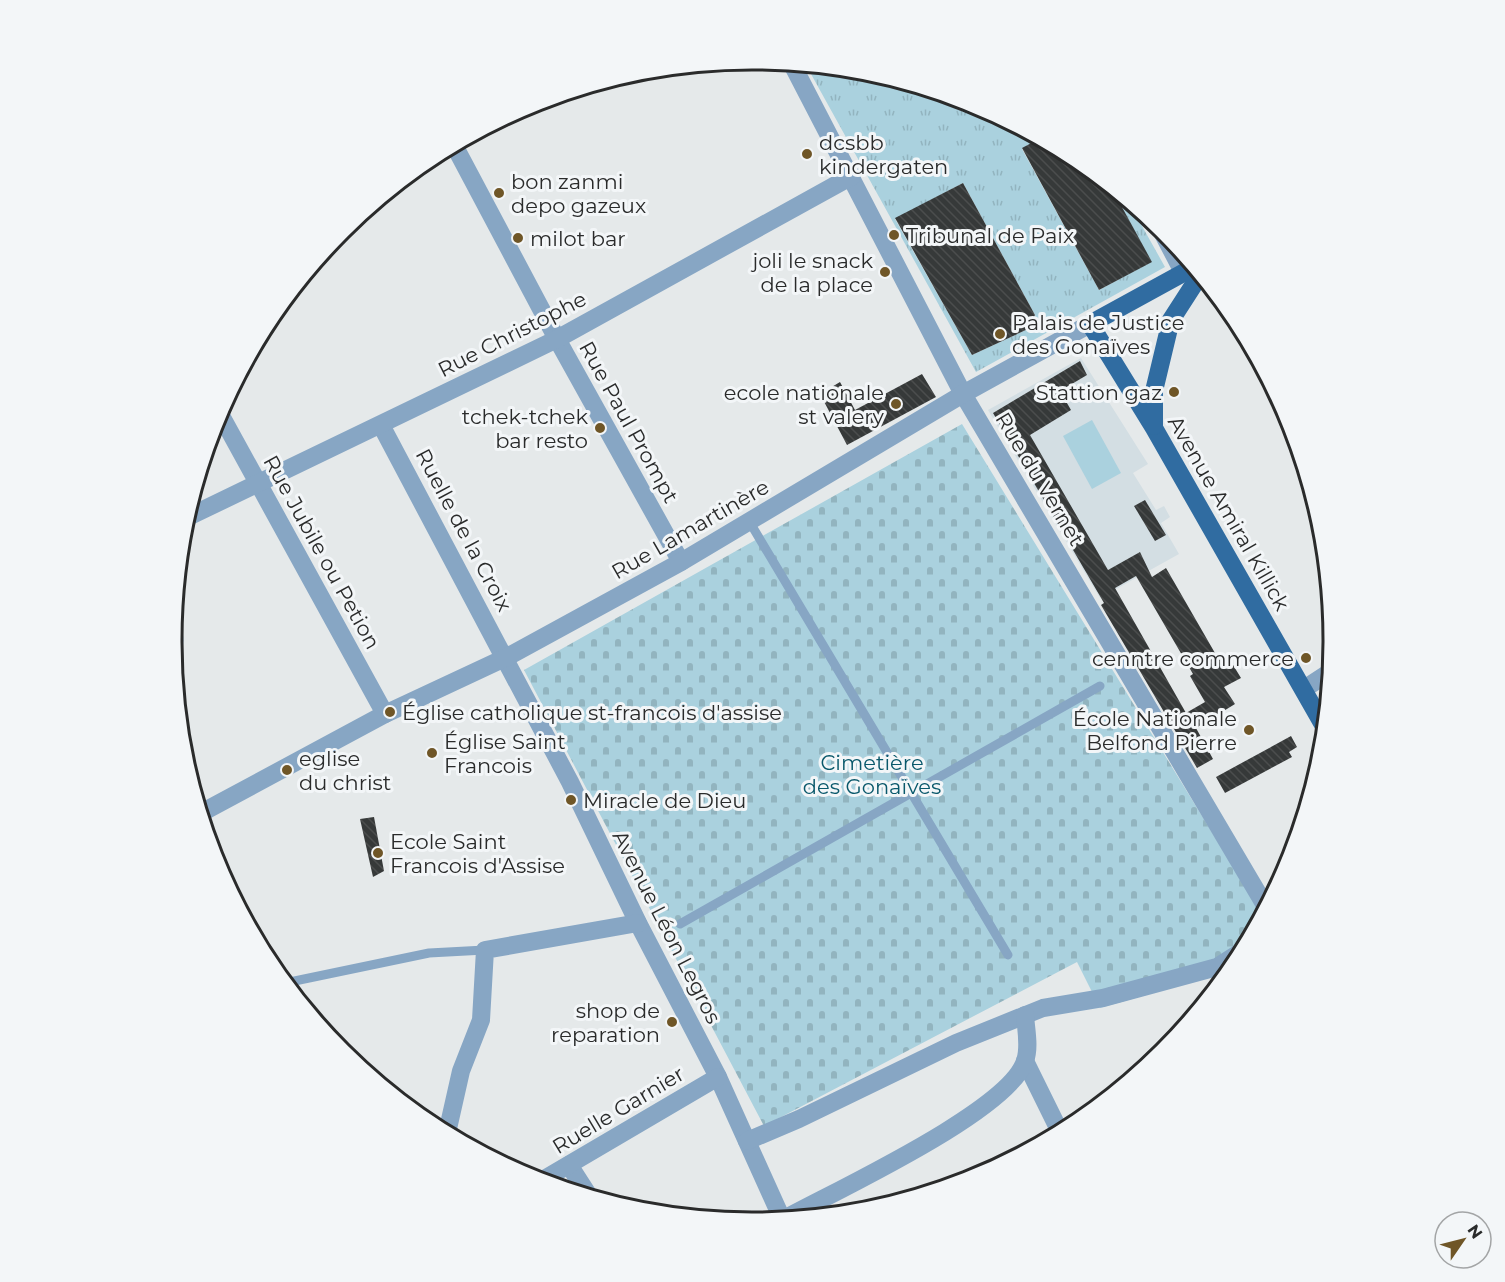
<svg xmlns="http://www.w3.org/2000/svg" width="1505" height="1282" viewBox="0 0 1505 1282" font-family="Montserrat,sans-serif">
  <style>
    .built { fill: #d3dee3 }
    .grass { fill: url(#grass-tufts); fill-rule: evenodd }
    .cemetery { fill: url(#cemetery-stones) }
    .pitch { fill: #aad1de }
    .building { fill: url(#building-back-hatch); fill-rule: evenodd }
    .lines { fill: none; stroke-linecap: round; stroke-linejoin: round }
    .lane { stroke: #87a6c4; stroke-width: 9 }
    .street { stroke: #87a6c4; stroke-width: 18 }
    .primary { stroke: #306ca1; stroke-width: 18 }
    .poi-dot { fill: #6f5627; stroke: #f3f6f8; stroke-width: 2 }
    .labels { text-anchor: middle; dominant-baseline: central; stroke-width: 6; stroke-linejoin: round; paint-order: stroke }
    .poi-label { font-size: 21px; fill: #2a2b2b; stroke: #f3f6f8; text-anchor: start }
    .street-label { font-size: 21px; fill: #2a2b2b; stroke: #f3f6f8 }
    .park-label { font-size: 21px; fill: #09586b; stroke: #f3f6f8 }
    .rim { fill: none; stroke: #2a2b2b; stroke-width: 3 }
  </style>
  <defs>
    <pattern id="grass-tufts" width="24" height="20" patternUnits="userSpaceOnUse" patternTransform="scale(1.5)"><rect width="24" height="20" fill="#aad1de"/><path d="M3 7l-1-3M5 7V3M7 7l1-3M15 17l-1-3M17 17v-4M19 17l1-3" fill="none" stroke="#92b4bf"/></pattern>
    <pattern id="cemetery-stones" width="16" height="16" patternUnits="userSpaceOnUse" patternTransform="scale(1.5)"><rect width="16" height="16" fill="#aad1de"/><path d="M2 7V4a2 2 0 0 1 4 0v3zM10 15v-3a2 2 0 0 1 4 0v3z" fill="#92b4bf"/></pattern>
    <pattern id="building-back-hatch" width="6" height="6" patternUnits="userSpaceOnUse" patternTransform="scale(1.5)"><rect width="6" height="6" fill="#363939"/><path d="M-1 5l2 2M0 0l6 6M5-1l2 2" fill="none" stroke="#4b4d4d"/></pattern>
  </defs>
  <rect width="100%" height="100%" fill="#e5e9ea"/>
  <path class="built" d="M1081 358 1148 464 1133 473 1156 510 1164 506 1170 517 1161 523 1179 554 1100 598 988 410Z"/>
  <path class="grass" d="M806 65 866 71 975 104 1039 139 1022 149 1099 290 1151 262 1111 187 1128 201 1165 267 976 372ZM963 183 1035 315 1028 329 972 355 895 219Z"/>
  <path class="cemetery" d="M962 424 1262 914 1230 971 1100 1008 1077 962 764 1126 524 670Z"/>
  <path class="pitch" d="M1092 420 1121 473 1092 489 1063 436Z"/>
  <g class="building">
    <path d="M1039 139 1076 158 1111 187 1152 262 1099 290 1022 148Z"/>
    <path d="M963 183 1035 315 1028 329 972 355 895 218Z"/>
    <path d="M1080 361 1087 375 1060 391 1071 410 1030 435 1108 570 1140 552 1152 577 1166 568 1219 660 1227 655 1241 678 1224 687 1235 704 1196 728 1213 759 1197 768 1101 605 1104 603 993 413ZM1136 576 1193 674 1190 676 1205 702 1186 713 1115 588Z"/>
    <path d="M922 374 936 397 847 445 820 394 840 382 855 410Z"/>
    <path d="M1145 500 1166 535 1155 541 1134 506Z"/>
    <path d="M1291 736 1297 747 1289 752 1292 757 1225 793 1216 777Z"/>
    <path d="M374 817 384 871 373 877 360 819Z"/>
  </g>
  <g class="lines">
    <g class="lane">
      <path d="M749 521 1008 955"/>
      <path d="M173 654C184 644 177 630 174 616"/>
      <path d="M680 924 1100 686"/>
      <path d="M285 983 429 953 485 950"/>
    </g>
    <g class="street">
      <path d="M792 64 963 394 1266 907"/>
      <path d="M454 145 557 339 681 562"/>
      <path d="M1160 228 1183 272"/>
      <path d="M219 412 385 714"/>
      <path d="M381 425 570 782 638 923 718 1077 782 1219"/>
      <path d="M186 518 557 339 852 176"/>
      <path d="M1304 689 1330 672"/>
      <path d="M201 813 385 714 507 657 681 562 963 394 1090 324"/>
      <path d="M1025 1061 1060 1132"/>
      <path d="M447 1133 461 1071 481 1020 485 950 638 923"/>
      <path d="M747 1141 799 1119 956 1043 1043 1008 1103 998 1217 967 1242 951"/>
      <path d="M569 1165 589 1196"/>
      <path d="M541 1181 718 1077"/>
      <path d="M784 1219C835 1191 1009 1111 1025 1061 1030 1047 1026 1030 1025 1015"/>
    </g>
    <g class="primary">
      <path d="M1194 267 1090 324 1154 428 1325 728"/>
      <path d="M1154 426V391L1171 320 1200 275"/>
    </g>
  </g>
  <g class="poi-dot">
    <circle cx="807" cy="154" r="6"/>
    <circle cx="499" cy="193" r="6"/>
    <circle cx="894" cy="235" r="6"/>
    <circle cx="518" cy="238" r="6"/>
    <circle cx="885" cy="272" r="6"/>
    <circle cx="1000" cy="334" r="6"/>
    <circle cx="1174" cy="392" r="6"/>
    <circle cx="896" cy="404" r="6"/>
    <circle cx="600" cy="428" r="6"/>
    <circle cx="1306" cy="658" r="6"/>
    <circle cx="390" cy="712" r="6"/>
    <circle cx="1249" cy="730" r="6"/>
    <circle cx="432" cy="753" r="6"/>
    <circle cx="287" cy="770" r="6"/>
    <circle cx="571" cy="800" r="6"/>
    <circle cx="378" cy="853" r="6"/>
    <circle cx="672" cy="1022" r="6"/>
  </g>
  <g class="labels">
    <g class="poi-label">
      <text x="819" y="142">dcsbb<tspan x="819" dy="24">kindergaten</tspan></text>
      <text x="511" y="181">bon zanmi<tspan x="511" dy="24">depo gazeux</tspan></text>
      <text x="906" y="235">Tribunal de Paix</text>
      <text x="530" y="238">milot bar</text>
      <text x="873" y="260" text-anchor="end">joli le snack<tspan x="873" dy="24">de la place</tspan></text>
      <text x="1012" y="322">Palais de Justice<tspan x="1012" dy="24">des Gonaïves</tspan></text>
      <text x="884" y="392" text-anchor="end">ecole nationale<tspan x="884" dy="24">st valery</tspan></text>
      <text x="1162" y="392" text-anchor="end">Stattion gaz</text>
      <text x="588" y="416" text-anchor="end">tchek-tchek<tspan x="588" dy="24">bar resto</tspan></text>
      <text x="1294" y="658" text-anchor="end">cenntre commerce</text>
      <text x="402" y="712">Église catholique st-francois d'assise</text>
      <text x="1237" y="718" text-anchor="end">École Nationale<tspan x="1237" dy="24">Belfond Pierre</tspan></text>
      <text x="444" y="741">Église Saint<tspan x="444" dy="24">Francois</tspan></text>
      <text x="299" y="758">eglise<tspan x="299" dy="24">du christ</tspan></text>
      <text x="583" y="800">Miracle de Dieu</text>
      <text x="390" y="841">Ecole Saint<tspan x="390" dy="24">Francois d'Assise</tspan></text>
      <text x="660" y="1010" text-anchor="end">shop de<tspan x="660" dy="24">reparation</tspan></text>
    </g>
    <g class="street-label">
      <text transform="translate(512 334) rotate(-27)">Rue Christophe</text>
      <text transform="translate(629 422) rotate(61)">Rue Paul Prompt</text>
      <text transform="translate(1040 479) rotate(59)">Rue du Vernet</text>
      <text transform="translate(1229 513) rotate(60)">Avenue Amiral Killick</text>
      <text transform="translate(690 529) rotate(-30)">Rue Lamartinère</text>
      <text transform="translate(464 530) rotate(62)">Ruelle de la Croix</text>
      <text transform="translate(322 552) rotate(61)">Rue Jubile ou Petion</text>
      <text transform="translate(667 927) rotate(63)">Avenue Léon Legros</text>
      <text transform="translate(618 1110) rotate(-31)">Ruelle Garnier</text>
    </g>
    <g class="park-label">
      <text x="872" y="762">Cimetière<tspan x="872" dy="24">des Gonaïves</tspan></text>
    </g>
  </g>
  <path d="M0 0H1505V1282H0ZM752 70H753A570 570 0 0 1 1323 640V642A570 570 0 0 1 753 1212H752A570 570 0 0 1 182 642V640A570 570 0 0 1 752 70Z" fill="#f3f6f8" fill-rule="evenodd"/>
  <path class="rim" d="M752 70H753A570 570 0 0 1 1323 640V642A570 570 0 0 1 753 1212H752A570 570 0 0 1 182 642V640A570 570 0 0 1 752 70Z"/>
  <g transform="translate(1463 1240) rotate(55)"><circle r="28" fill="#f3f6f8" stroke="#a3a5a6" stroke-width="1.5"/>
  <path d="M0-4.5L10 22L0 15L-10 22Z" fill="#6f5627"/>
  <text y="-9" font-size="16" font-weight="bold" text-anchor="middle" fill="#2a2b2b">N</text>
  </g>
</svg>
